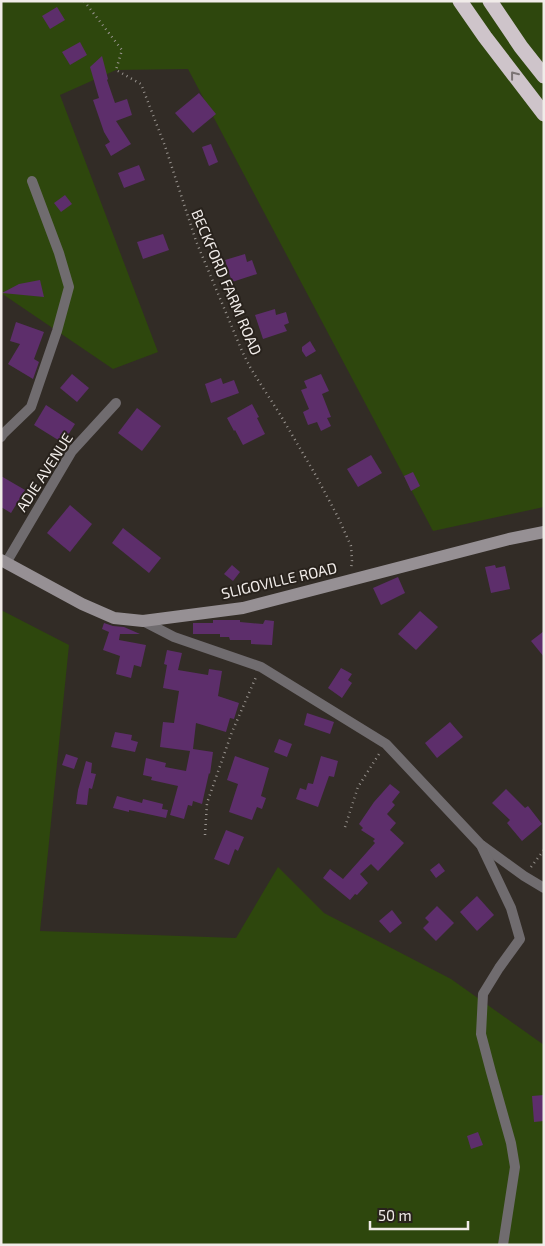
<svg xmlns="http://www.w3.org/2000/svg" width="545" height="1246" viewBox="0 0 545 1246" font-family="'Exo 2',sans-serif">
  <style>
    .green { fill: #2e470d }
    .building { fill: #5d2e6b }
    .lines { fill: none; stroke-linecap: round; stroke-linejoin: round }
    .path { stroke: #98938e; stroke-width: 2.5; stroke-dasharray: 1 4; stroke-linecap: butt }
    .street { stroke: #706c6f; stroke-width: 10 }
    .secondary { stroke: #969094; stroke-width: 12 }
    .highway { stroke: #cec4ca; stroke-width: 15 }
    .oneway { stroke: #7b7373 }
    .labels { text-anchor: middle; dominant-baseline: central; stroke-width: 4; stroke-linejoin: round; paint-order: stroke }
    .street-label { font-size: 15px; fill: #f1ece9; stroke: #28221c }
  </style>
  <rect width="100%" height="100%" fill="#322c26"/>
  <g class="green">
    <path d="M1 1H544V507L433 531 188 69 116 70 60 95 158 352 113 369 1 293Z"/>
    <path d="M1 610 69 645 40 931 236 938 278 867 324 913 451 979 544 1045V1245H1Z"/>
  </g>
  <g class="building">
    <path d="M57 7 65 20 50 29 42 16Z"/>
    <path d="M80 42 87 55 70 65 62 52Z"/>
    <path d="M102 56 108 79 107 80 115 103 127 99 132 115 116 121 131 144 111 156 105 145 110 142 104 132 93 100 99 98 90 67Z"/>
    <path d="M199 93 216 114 193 133 175 113Z"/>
    <path d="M211 144 218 162 209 166 202 147Z"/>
    <path d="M139 165 145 180 124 188 118 173Z"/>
    <path d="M65 195 72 204 61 212 54 203Z"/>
    <path d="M163 234 169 250 143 259 137 242Z"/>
    <path d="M245 254 247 262 252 260 257 274 232 282 225 260Z"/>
    <path d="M40 280 44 297 2 293 19 284Z"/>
    <path d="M275 309 276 315 286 312 289 323 284 325 287 331 263 339 255 315Z"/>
    <path d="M16 322 44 332 34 359 39 362 33 379 8 364 20 344 10 341Z"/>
    <path d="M310 341 316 351 306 357 302 351V347Z"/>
    <path d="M72 374 89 388 77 402 60 388Z"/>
    <path d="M321 374 329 391 322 394 331 417 327 418 331 426 321 431 317 422 308 425 303 412 309 409 301 390 307 388 304 381Z"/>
    <path d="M221 378 223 384 234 380 239 393 211 403 205 384Z"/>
    <path d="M252 404 259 417 257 418 265 434 243 445 235 430 234 431 227 418Z"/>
    <path d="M46 405 75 424 63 443 34 425Z"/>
    <path d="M137 408 161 426 142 451 118 433Z"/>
    <path d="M371 455 382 473 358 487 347 469Z"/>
    <path d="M413 472 420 486 411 491 404 476Z"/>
    <path d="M1 476 25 490 11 513 1 507Z"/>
    <path d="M70 505 92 524 70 552 47 533Z"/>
    <path d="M123 528 161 558 149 573 112 543Z"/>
    <path d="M232 565 240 572 233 581 224 574Z"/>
    <path d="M495 565 496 568 505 566 510 589 491 593 485 567Z"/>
    <path d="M398 577 405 593 381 605 373 588Z"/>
    <path d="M420 611 438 627 416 650 398 634Z"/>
    <path d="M213 620H240V622L263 624 265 620 274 621 272 645 251 644V640H230L229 637H220V634H193V623H213Z"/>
    <path d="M104 623 113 626 124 627 140 634H120L119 640 146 645 141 667 134 665 131 678 116 674 120 656 103 650 109 632 102 629Z"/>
    <path d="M544 631V657L531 641Z"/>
    <path d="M167 650 182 653 178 670 208 675 209 669 222 671 218 696 239 703 234 719 230 718 226 732 196 723 193 749 213 752 210 774 209 773 202 804 193 801 192 806 188 805 184 819 170 815 178 786 151 780 152 777 143 775 146 758 166 763 165 767 186 771 190 751 160 747 163 722 174 723 179 691 163 688 167 665 164 664Z"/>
    <path d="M341 668 352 674 348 680 352 683 342 698 328 688Z"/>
    <path d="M307 713 334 722 330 734 304 725Z"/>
    <path d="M450 722 463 737 437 758 425 743Z"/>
    <path d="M115 732 132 735 131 740 138 742 135 752 111 747Z"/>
    <path d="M279 739 292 744 287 757 274 752Z"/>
    <path d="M66 754 78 758 74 769 62 765Z"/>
    <path d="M235 756 269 768 261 796 266 798 262 809 257 807 252 820 229 812 238 784 227 780Z"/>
    <path d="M321 756 338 761 334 777 329 776 318 807 296 799 300 788 306 790 308 783 313 784Z"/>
    <path d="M86 761 92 763 91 773 96 774 92 789 89 788 87 805 76 804 78 790Z"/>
    <path d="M390 784 400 792 392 802 395 805 387 814 396 823 390 830 404 843 378 871 371 864 360 874 368 883 357 895 355 894 350 900 323 878 330 869 343 879 375 843 373 841 375 839 361 830 363 828 359 824 374 802Z"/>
    <path d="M506 789 525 808 528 806 542 824 522 841 507 823 510 820 492 803Z"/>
    <path d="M117 796 142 803 143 799 163 804 162 809 168 810 166 818 129 810V812L113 808Z"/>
    <path d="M226 830 244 837 238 851 235 849 229 865 214 859Z"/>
    <path d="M439 863 445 871 436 878 430 870Z"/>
    <path d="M477 896 494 915 477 931 460 912Z"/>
    <path d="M437 906 454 923 436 941 423 928 429 922 425 918Z"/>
    <path d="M392 910 402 923 390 933 379 921Z"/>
    <path d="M544 1095V1121L534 1122 532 1096Z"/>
    <path d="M478 1132 483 1145 471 1149 467 1136Z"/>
  </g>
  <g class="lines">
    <g class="path">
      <path d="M84 1 122 50 116 70 141 84 165 146 196 241 242 351 251 369 281 416 315 474 338 517 351 546 352 561 351 569"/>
      <path d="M345 827 358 787 379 754"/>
      <path d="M205 835 207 803 232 732 256 677"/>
      <path d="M531 867 544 850"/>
    </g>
    <g class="street">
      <path d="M1 437 3 434 31 407 57 331 69 287 59 253 32 181"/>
      <path d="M6 563 72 451 116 403"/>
      <path d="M143 621 174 637 261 667 386 744 480 844 524 876 544 888"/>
      <path d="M481 845 511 908 520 939 499 968 483 994 481 1034 491 1072 511 1143 515 1167 503 1245"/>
    </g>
    <path class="secondary" d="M1 560 82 604 114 618 143 621 243 608 509 539 544 532"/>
    <g class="highway">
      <path d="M460 1 485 37 544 114"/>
      <path d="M490 1 521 47 544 76"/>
    </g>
  </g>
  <defs><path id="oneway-chevron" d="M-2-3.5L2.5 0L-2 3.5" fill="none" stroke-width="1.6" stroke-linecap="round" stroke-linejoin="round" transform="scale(1.25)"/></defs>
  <use class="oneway" href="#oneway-chevron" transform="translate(514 75) rotate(-128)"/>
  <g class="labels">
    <g class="street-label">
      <text transform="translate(227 282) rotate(67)">BECKFORD FARM ROAD</text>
      <text transform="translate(44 472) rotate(-57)">ADIE AVENUE</text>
      <text transform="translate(279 580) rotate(-13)">SLIGOVILLE ROAD</text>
    </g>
  </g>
  <rect width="545" height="1246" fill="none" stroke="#f1ece9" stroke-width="5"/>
  <path d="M370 1221v8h98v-8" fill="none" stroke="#f1ece9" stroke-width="2.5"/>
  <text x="378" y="1221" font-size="15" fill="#f1ece9" stroke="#28221c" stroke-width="4" paint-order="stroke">50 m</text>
</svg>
